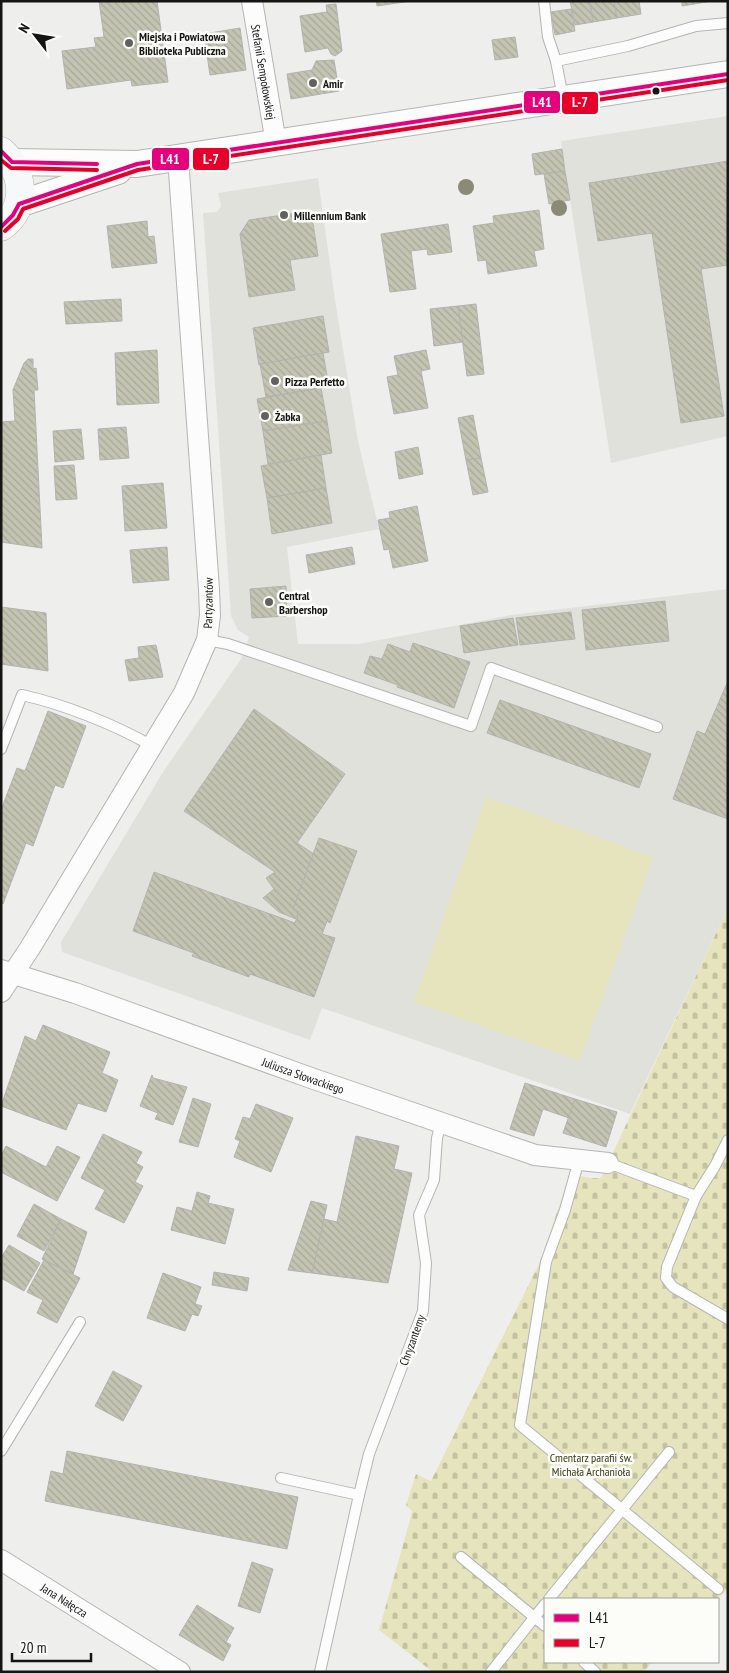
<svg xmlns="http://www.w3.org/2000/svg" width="729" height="1673" viewBox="0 0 729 1673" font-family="'PT Sans Narrow',sans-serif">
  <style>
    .built { fill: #e1e1dc }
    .green { fill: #e5e4bc }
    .cemetery { fill: url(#cemetery-stones) }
    .building { fill: url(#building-back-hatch); stroke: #b2b2b0 }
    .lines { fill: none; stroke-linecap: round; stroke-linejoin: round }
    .service-casing { stroke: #b4b4b3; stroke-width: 12 }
    .minor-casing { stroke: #b4b4b3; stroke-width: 22 }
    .tertiary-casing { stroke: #b4b4b3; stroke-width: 28 }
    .secondary-casing { stroke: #b4b4b3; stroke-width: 29 }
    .service { stroke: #fcfcfc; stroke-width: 10 }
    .minor { stroke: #fcfcfc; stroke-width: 20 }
    .tertiary { stroke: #fcfcfc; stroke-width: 26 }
    .secondary { stroke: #f7f8f9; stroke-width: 28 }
    .bus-1-casing { stroke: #fcfdf9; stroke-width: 8 }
    .bus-2-casing { stroke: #fcfdf9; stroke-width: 8 }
    .bus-1 { stroke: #e5007d; stroke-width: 4 }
    .bus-2 { stroke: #e4002b; stroke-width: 4 }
    .tree { fill: #8a8a76 }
    .poi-dot { fill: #616160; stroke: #fcfdf9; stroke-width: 2 }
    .bus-dot { fill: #151514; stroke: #fcfdf9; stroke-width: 2 }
    .labels { text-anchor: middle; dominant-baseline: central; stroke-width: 5; stroke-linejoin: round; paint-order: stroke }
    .poi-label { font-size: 12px; font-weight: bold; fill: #151514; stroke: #fcfdf9; text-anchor: start }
    .street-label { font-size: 12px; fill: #151514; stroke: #fcfdf9 }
    .park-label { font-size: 12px; fill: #393915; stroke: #fcfdf9 }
    .line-badge { stroke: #fcfdf9; stroke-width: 2 }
    .badge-label { font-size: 14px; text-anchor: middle; font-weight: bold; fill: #fff }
  </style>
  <defs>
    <pattern id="cemetery-stones" width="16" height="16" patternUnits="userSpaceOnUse" patternTransform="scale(1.25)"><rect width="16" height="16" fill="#e5e4bc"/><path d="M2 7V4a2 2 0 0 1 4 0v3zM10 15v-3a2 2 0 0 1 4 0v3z" fill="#c4c3a1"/></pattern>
    <pattern id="building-back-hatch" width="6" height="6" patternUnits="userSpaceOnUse" patternTransform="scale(1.25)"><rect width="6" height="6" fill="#c4c4b3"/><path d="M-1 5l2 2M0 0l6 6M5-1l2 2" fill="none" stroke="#a8a899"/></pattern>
  </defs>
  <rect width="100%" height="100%" fill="#eeeeed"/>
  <g class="built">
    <path d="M728 116V436L611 463 561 141Z"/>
    <path d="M318 178 335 300 358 441 379 529 287 547 298 644H358L511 615 728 589V908L630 1114 322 1008 310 1040 62 952 61 942 163 772 241 659 249 637 238 630 231 616 203 213 217 212 221 206 218 193Z"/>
  </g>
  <path class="green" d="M486 797 653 857 580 1061 414 1002Z"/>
  <path class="cemetery" d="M728 908V1590L717 1599H545V1662H653L643 1672H433L379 1630 410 1520 412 1511 406 1505 416 1474 431 1481 540 1262 570 1174 590 1178H601Z"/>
  <g class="building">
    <path d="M99 1H157L168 82 132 86 131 80 67 89 62 51 96 47 94 38 104 37Z"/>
    <path d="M376 1H411L377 6Z"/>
    <path d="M570 1H590L593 22 575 25Z"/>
    <path d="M590 1H614L617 18 593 22Z"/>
    <path d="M614 1H639L641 14 617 18Z"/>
    <path d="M682 1H712L682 6Z"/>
    <path d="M336 4 342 51 335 56 331 54 328 48 305 52 300 16 327 12 326 5Z"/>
    <path d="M571 9 575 31 555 35 551 12Z"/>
    <path d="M240 28 246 70 210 75 204 34Z"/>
    <path d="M515 37 518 57 495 60 492 40Z"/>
    <path d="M334 60 339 91 291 99 287 74 312 70 316 61Z"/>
    <path d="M562 149 565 171 535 175 532 154Z"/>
    <path d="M728 161V265L701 269 724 416 681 423 652 233 598 241 589 183Z"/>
    <path d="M565 171 570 200 549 204 544 174Z"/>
    <path d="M539 210 544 249 534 251 537 266 488 274 486 260 478 261 473 226 494 223 493 216Z"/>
    <path d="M311 211 318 256 290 260 295 290 249 297 240 234 249 220Z"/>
    <path d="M147 221 148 237 154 236 157 263 112 268 107 226Z"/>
    <path d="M448 224 452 252 428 255 427 249 411 251 416 289 390 292 381 234Z"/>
    <path d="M121 299 122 321 66 324 64 302Z"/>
    <path d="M476 304 484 374 467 376 458 306Z"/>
    <path d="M458 306 463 342 434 346 430 309Z"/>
    <path d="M323 316 329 352 259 365 253 328Z"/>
    <path d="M157 350 159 403 117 405 115 353Z"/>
    <path d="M426 350 430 369 421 371 428 408 394 414 387 377 398 375 394 356Z"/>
    <path d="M323 353 329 387 266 397 260 364Z"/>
    <path d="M28 359H33V369L36 368 38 390H34L42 548 1 542V424L2 422 15 421 13 390 24 363Z"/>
    <path d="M321 388 327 421 263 431 257 399Z"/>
    <path d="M473 415 481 458 466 460 458 418Z"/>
    <path d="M327 421 332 453 268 464 263 431Z"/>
    <path d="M126 427 129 458 100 460 98 429Z"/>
    <path d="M81 429 84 459 55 462 53 431Z"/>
    <path d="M418 447 423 474 399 479 395 452Z"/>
    <path d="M321 455 326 488 267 498 261 466Z"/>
    <path d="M481 458 488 492 473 495 466 460Z"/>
    <path d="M74 465 77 499 56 500 54 466Z"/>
    <path d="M163 483 167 528 125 531 122 486Z"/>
    <path d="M326 488 332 523 272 534 267 498Z"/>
    <path d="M417 506 428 561 393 568 389 549 384 550 378 520 390 518 389 512Z"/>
    <path d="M167 547 169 580 133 583 130 550Z"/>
    <path d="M352 547 355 564 309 573 306 555Z"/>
    <path d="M286 586 287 616 252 618 250 589Z"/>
    <path d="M665 601 669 641 586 650 582 610Z"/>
    <path d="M1 607 46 613 48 671 1 664Z"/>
    <path d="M571 612 575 639 520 645 516 618Z"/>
    <path d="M513 618 518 645 464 653 460 626Z"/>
    <path d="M413 643 470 662 454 708 397 687 398 685 364 673 370 656 382 659 388 644 410 652Z"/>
    <path d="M156 645 163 677 129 681 125 660 139 658 138 647Z"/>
    <path d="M728 681V819L673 799 697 731 705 734Z"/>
    <path d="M500 700 651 754 639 788 487 733Z"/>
    <path d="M254 709 345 774 297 843 314 854 293 909 299 912 296 919 279 912 263 898 274 889 266 878 275 872 184 811Z"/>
    <path d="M48 711 86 726 63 788 55 785 33 846 26 843 3 904 1 903V810L17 768 25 771Z"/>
    <path d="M319 838 357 851 330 923 327 921 322 934 335 938 314 997 250 974 249 977 192 956 194 953 133 931 154 872 295 923 299 912 293 909Z"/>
    <path d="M43 1025 110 1052 102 1073 118 1080 106 1112 78 1103 66 1130 1 1106 25 1036 36 1041Z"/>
    <path d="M152 1075 153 1078 187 1087 173 1125 155 1119 158 1113 140 1106Z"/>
    <path d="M525 1083 575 1099 569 1118 543 1109 534 1136 510 1129Z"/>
    <path d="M193 1098 211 1104 198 1147 179 1142Z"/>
    <path d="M575 1099 617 1112 606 1147 563 1133Z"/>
    <path d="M256 1104 293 1118 271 1172 234 1157 240 1141 235 1139 243 1117 250 1119Z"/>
    <path d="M103 1134 142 1152 136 1163 143 1167 135 1182 143 1186 124 1223 95 1209 105 1190 81 1178Z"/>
    <path d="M356 1136 399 1146 394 1169 412 1173 388 1283 312 1273 324 1219 337 1222Z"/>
    <path d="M6 1146 46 1167 57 1146 80 1157 57 1201 1 1172V1156Z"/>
    <path d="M197 1192 210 1196 208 1203 234 1209 225 1244 171 1230 177 1207 192 1211Z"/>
    <path d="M311 1201 327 1205 312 1273 288 1270Z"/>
    <path d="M34 1204 61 1219 44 1251 17 1236Z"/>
    <path d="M61 1219 87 1232 73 1274 42 1259Z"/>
    <path d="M9 1245 40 1263 24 1291 1 1278V1258Z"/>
    <path d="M44 1260 80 1278 57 1323 37 1313 43 1300 27 1292Z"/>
    <path d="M214 1272 249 1278 247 1291 212 1285Z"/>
    <path d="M163 1273 201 1287 195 1304 202 1306 198 1316 192 1314 185 1331 147 1318Z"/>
    <path d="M113 1371 142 1386 123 1421 95 1406Z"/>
    <path d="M67 1451 298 1497 287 1549 45 1501 51 1471 63 1474Z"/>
    <path d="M252 1562 273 1569 260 1613 238 1606Z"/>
    <path d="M197 1605 234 1628 226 1642 231 1645 223 1661 179 1635Z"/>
  </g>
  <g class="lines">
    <g class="service-casing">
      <g id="service">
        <path d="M544 1 548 37 556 61"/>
        <path d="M563 98 556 61 628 46 696 26 728 23"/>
        <path d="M207 640 228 644 471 726 491 668 657 727"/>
        <path d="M1 749 22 695C63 704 116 725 152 746"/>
        <path d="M579 1160 565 1210 546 1262 520 1425 718 1589"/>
        <path d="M608 1163 696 1196 667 1267 666 1278 673 1287 728 1319"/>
        <path d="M696 1196 715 1166 728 1140"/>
        <path d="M1 1451 80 1322"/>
        <path d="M281 1478 359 1495 320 1672"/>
        <path d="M359 1495 369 1454 423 1311 426 1263 419 1215 434 1180 437 1138 441 1123"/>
        <path d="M461 1557 545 1626"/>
        <path d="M549 1599 669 1452"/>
        <path d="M584 1662 595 1672"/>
        <path d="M491 1672 545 1604"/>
      </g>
    </g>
    <g class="minor-casing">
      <g id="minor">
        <path id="s1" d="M252 1 276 143"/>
        <path id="s2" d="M1 970 75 993 311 1078 535 1155 608 1163"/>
        <path d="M1 992 30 948 184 693 207 640 210 615 209 589 178 158"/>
        <path id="s3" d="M1 1560 180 1672"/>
      </g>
    </g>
    <g class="tertiary-casing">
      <g id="tertiary">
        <path d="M12 162 137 164 728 74"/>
        <path d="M19 204 118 171"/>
      </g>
    </g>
    <g class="secondary-casing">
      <path id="secondary" d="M1 151C24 171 29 208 1 227"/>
    </g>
    <use href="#service" class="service"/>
    <use href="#minor" class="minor"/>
    <use href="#tertiary" class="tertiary"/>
    <use href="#secondary" class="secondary"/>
    <g class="bus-1-casing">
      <g id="bus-1">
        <path d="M1 151 12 162 97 164"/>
        <path d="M1 227 13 215 19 204 137 164 728 74"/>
      </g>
    </g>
    <g class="bus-2-casing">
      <g id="bus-2">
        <path d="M1 160 11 168 97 170"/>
        <path d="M5 231 18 219 23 209 138 170 728 80"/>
      </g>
    </g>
    <use href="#bus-1" class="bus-1"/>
    <use href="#bus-2" class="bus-2"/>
  </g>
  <g class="tree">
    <circle cx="466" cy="187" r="8"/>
    <circle cx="559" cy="208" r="8"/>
  </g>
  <g class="poi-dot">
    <circle cx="129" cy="43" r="5"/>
    <circle cx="313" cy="83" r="5"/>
    <circle cx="284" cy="215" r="5"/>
    <circle cx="275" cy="381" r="5"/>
    <circle cx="265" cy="416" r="5"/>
    <circle cx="269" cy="602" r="5"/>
  </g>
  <circle class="bus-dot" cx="656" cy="91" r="4.5"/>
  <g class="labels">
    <g class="poi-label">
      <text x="139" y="36">Miejska i Powiatowa<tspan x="139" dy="14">Biblioteka Publiczna</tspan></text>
      <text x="323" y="83">Amir</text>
      <text x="294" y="215">Millennium Bank</text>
      <text x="285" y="381">Pizza Perfetto</text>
      <text x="275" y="416">Żabka</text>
      <text x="279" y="595">Central<tspan x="279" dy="14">Barbershop</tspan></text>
    </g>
    <g class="street-label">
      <text stroke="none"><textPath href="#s1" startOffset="72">Stefanii Sempołowskiej</textPath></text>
      <text transform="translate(208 603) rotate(-89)">Partyzantów</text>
      <text stroke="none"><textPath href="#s2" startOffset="320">Juliusza Słowackiego</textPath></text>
      <text transform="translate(412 1340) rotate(-70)">Chryzantemy</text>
      <text stroke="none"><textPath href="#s3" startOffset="75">Jana Nałęcza</textPath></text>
    </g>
    <g class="park-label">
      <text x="591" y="1457">Cmentarz parafii św.<tspan x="591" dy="14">Michała Archanioła</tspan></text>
    </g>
  </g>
  <g class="line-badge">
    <rect x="523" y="90" width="38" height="24" rx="5" fill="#e5007d"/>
    <rect x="561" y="91" width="38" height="24" rx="5" fill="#e4002b"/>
    <rect x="192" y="147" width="38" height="24" rx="5" fill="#e4002b"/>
    <rect x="151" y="147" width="39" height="24" rx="5" fill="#e5007d"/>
  </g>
  <g class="badge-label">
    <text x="542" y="107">L41</text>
    <text x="580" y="107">L-7</text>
    <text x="211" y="164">L-7</text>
    <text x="170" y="164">L41</text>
  </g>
  <rect width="729" height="1673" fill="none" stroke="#151514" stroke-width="5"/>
  <rect x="544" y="1598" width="175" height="65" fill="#fcfdf9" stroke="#a0a09d"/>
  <rect x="554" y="1614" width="25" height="8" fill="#e5007d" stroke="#a0a09d"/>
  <text x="589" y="1623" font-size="15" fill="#151514">L41</text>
  <rect x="554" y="1639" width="25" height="8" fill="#e4002b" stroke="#a0a09d"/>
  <text x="589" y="1648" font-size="15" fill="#151514">L-7</text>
  <g transform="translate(35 35) rotate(301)" stroke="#fcfdf9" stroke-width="4" paint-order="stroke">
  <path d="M0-4L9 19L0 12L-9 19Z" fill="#151514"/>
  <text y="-8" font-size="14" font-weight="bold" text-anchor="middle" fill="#151514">N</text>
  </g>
  <path d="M12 1653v8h79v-8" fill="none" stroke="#151514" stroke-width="2.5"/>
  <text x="20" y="1653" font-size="15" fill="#151514" stroke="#fcfdf9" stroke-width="4" paint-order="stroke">20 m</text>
</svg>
